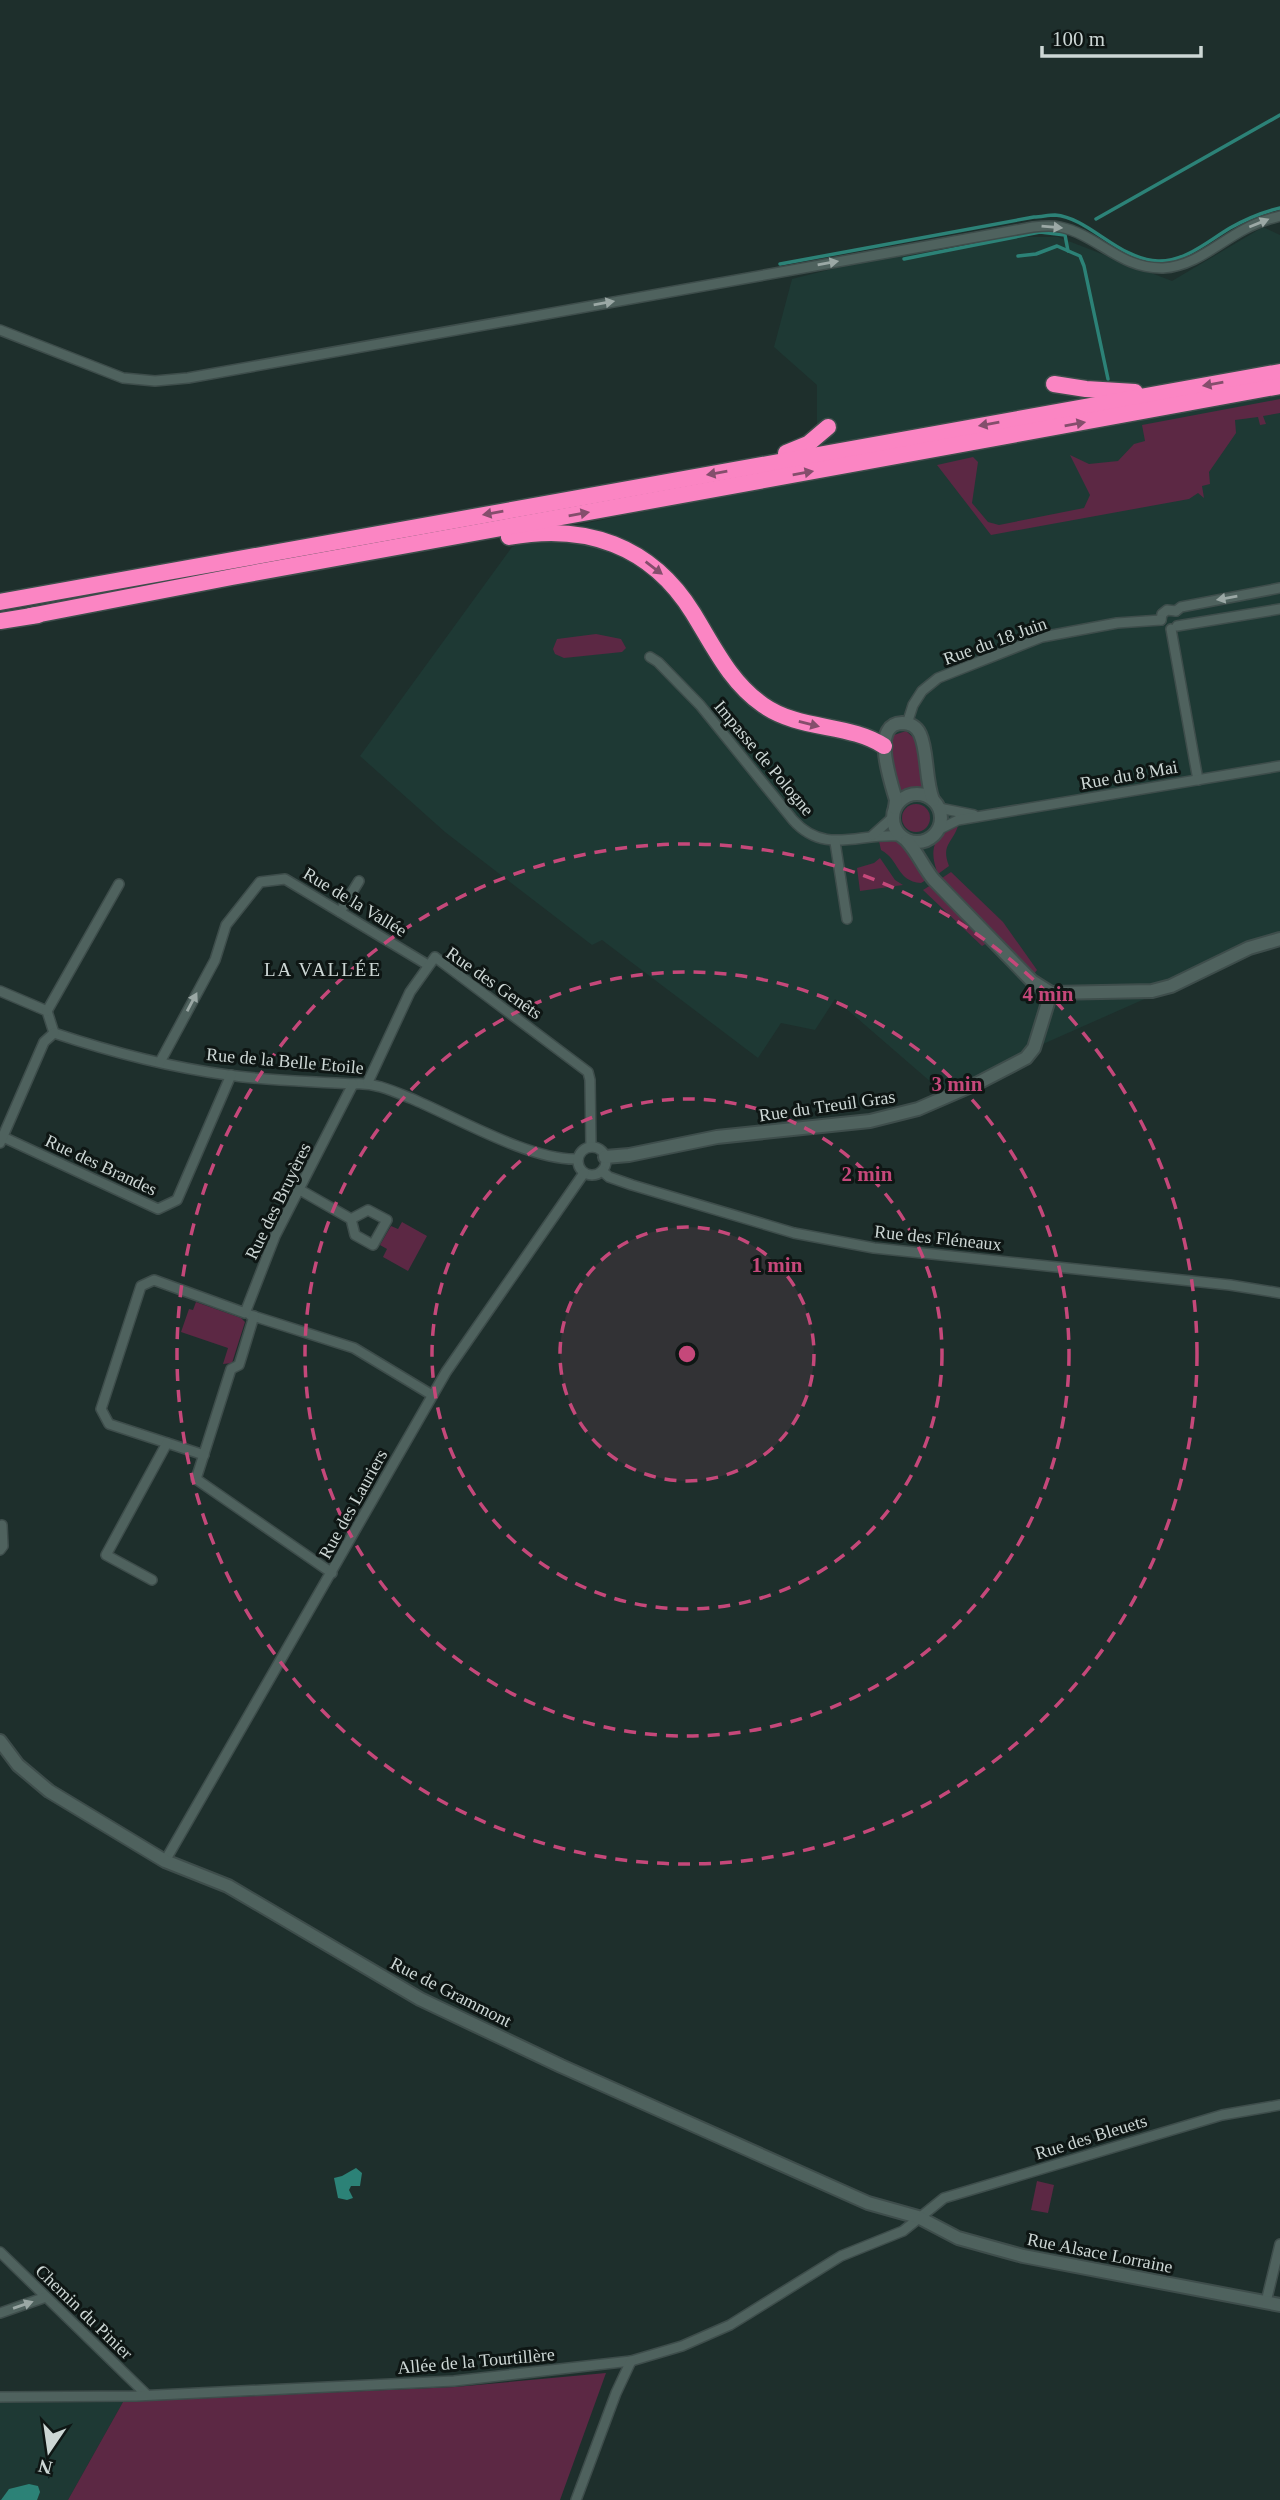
<svg xmlns="http://www.w3.org/2000/svg" width="1280" height="2500" viewBox="0 0 1280 2500" font-family="Georgia,serif">
  <style>
    .built { fill: #1e3934 }
    .green { fill: #5c2844 }
    .water { fill: #2c8277 }
    .lines { fill: none; stroke-linecap: round; stroke-linejoin: round }
    .stream { stroke: #2c8277; stroke-width: 3.5 }
    .street-casing { stroke: #3e4d4b; stroke-width: 12 }
    .secondary-casing { stroke: #3e4d4b; stroke-width: 16 }
    .highway-casing { stroke: #3e4d4b; stroke-width: 19 }
    .street { stroke: #4f625e; stroke-width: 9 }
    .secondary { stroke: #4f625e; stroke-width: 12 }
    .highway { stroke: #fb85c3; stroke-width: 16 }
    .oneway { fill: #9ba8a5 }
    .oneway2 { fill: #844e6c }
    .ring { fill: none; stroke: #c5487a; stroke-width: 3.5; stroke-dasharray: 12 9 }
    .labels { text-anchor: middle; dominant-baseline: central; stroke-width: 6; stroke-linejoin: round; paint-order: stroke }
    .street-label { font-size: 18px; fill: #cdd7d5; stroke: #0e1614 }
    .neighbourhood-label { font-size: 19px; letter-spacing: 2px; fill: #cdd7d5; stroke: #0e1614 }
    .centre { fill: #c5487a; stroke: #0e1614; stroke-width: 3.5 }
    .ring-label { font-size: 21px; text-anchor: middle; font-weight: bold; fill: #c5487a; stroke: #0e1614; stroke-width: 6; stroke-linejoin: round; paint-order: stroke }
  </style>
  <rect width="100%" height="100%" fill="#1e2f2c"/>
  <g class="built">
    <path d="M1263 227 1280 235V939L1034 1048 947 1096 835 999 815 1030 781 1023 758 1058 602 940 592 945 445 832 360 756 512 547 577 525 672 506 762 475 817 431V385L774 347 792 279 959 237H1058L1172 281Z"/>
    <path d="M123 2402 68 2500H0V2403Z"/>
  </g>
  <g class="green">
    <path d="M1280 399V413L1263 416 1266 424 1260 425 1258 417 1235 420 1236 433 1209 472 1210 484 1202 486 1204 498 1198 493 1189 499 991 535 937 465 973 457 978 462 972 503 988 522 999 525 1084 508 1090 495 1070 455 1089 464 1118 461 1134 444 1145 441 1142 425Z"/>
    <path d="M596 634 621 639 626 648 622 652 564 658 555 654 553 649 557 639Z"/>
    <path d="M906 731 915 739 926 791 910 789 900 794 890 746 894 735Z"/>
    <circle cx="916" cy="818" r="14"/>
    <path d="M958 826C952 844 941 844 949 866L938 874C929 850 932 835 958 826Z"/>
    <path d="M895 840C911 850 916 865 926 880L921 883C896 881 900 860 881 850L879 841Z"/>
    <path d="M880 858 895 880 903 885 860 891 857 868 874 863Z"/>
    <path d="M951 872 1003 922 1037 970 1034 974 950 888 942 878Z"/>
    <path d="M931 885 989 942 982 946 923 890Z"/>
    <path d="M402 1222 427 1236 408 1271 383 1257 387 1249 380 1245 391 1226 398 1229Z"/>
    <path d="M196 1302 241 1318 245 1322 232 1363 223 1364 228 1348 181 1332 189 1309 193 1310Z"/>
    <path d="M1037 2181 1054 2185 1048 2213 1031 2210Z"/>
    <path d="M606 2373 560 2500H68L123 2402 455 2387Z"/>
  </g>
  <g class="water">
    <path d="M356 2168 362 2173 360 2186H351L349 2190 353 2198 347 2200 338 2198 334 2178 342 2176Z"/>
    <path d="M29 2484 38 2486 40 2492 37 2500H1L9 2489Z"/>
  </g>
  <g class="lines">
    <g class="stream">
      <path d="M1096 219 1280 115"/>
      <path d="M1018 256 1036 254 1057 246 1080 256 1084 266 1108 379"/>
      <path d="M904 259 1040 232 1065 235 1068 251"/>
      <path d="M780 264 1034 217C1041 217 1048 215 1055 215 1090 218 1117 259 1158 261 1185 262 1208 241 1230 228 1246 219 1263 212 1280 208"/>
    </g>
    <g class="street-casing">
      <g id="street">
        <path d="M0 330 123 378 155 381 188 378 1033 227C1042 226 1051 225 1060 227 1098 235 1120 269 1163 268 1195 266 1218 243 1245 229 1256 223 1268 219 1280 216"/>
        <path d="M1176 611 1181 607 1280 588"/>
        <path d="M1161 620 1162 614 1167 610 1176 611"/>
        <path d="M1177 626 1280 609"/>
        <path d="M1171 629 1198 780"/>
        <path d="M650 657 658 662 700 705 793 820C825 856 860 832 900 836"/>
        <path d="M907 724 913 705 922 691 938 678 1042 637 1117 623 1161 620"/>
        <path d="M939 808 974 815"/>
        <path d="M938 830 958 820 1280 766"/>
        <path d="M873 835 892 818"/>
        <path d="M835 842 847 919"/>
        <path d="M340 912 359 881"/>
        <path d="M0 991 47 1011 54 1033"/>
        <path d="M47 1011 119 884"/>
        <path d="M54 1033C111 1052 169 1067 228 1075 269 1081 311 1081 353 1084 373 1082 391 1090 410 1098 456 1117 530 1161 578 1159"/>
        <path d="M160 1062 215 960 226 925 260 882 285 879 428 965"/>
        <path d="M368 1082 410 992 435 957 588 1072 590 1080 591 1147"/>
        <path d="M3 1137 158 1209 177 1200 231 1075"/>
        <path d="M0 1143 44 1042 54 1033"/>
        <circle cx="592" cy="1161" r="14"/>
        <path d="M602 1171 609 1177 632 1185 794 1233 874 1248 1230 1285 1280 1293"/>
        <path d="M300 1190 351 1219 355 1235 373 1245 387 1220 368 1210 351 1219"/>
        <path d="M250 1315 354 1348 432 1395"/>
        <path d="M254 1316 239 1365 231 1369 196 1479 332 1573"/>
        <path d="M204 1455 109 1424 101 1409 141 1286 154 1280 245 1313 275 1236 353 1084"/>
        <path d="M0 1550 3 1546 2 1525"/>
        <path d="M152 1580 106 1555 167 1443"/>
        <path d="M165 1861 446 1372 584 1173"/>
        <path d="M0 2252 147 2395"/>
        <path d="M1266 2302 1280 2244"/>
        <path d="M0 2313 46 2297"/>
        <path d="M0 2397 136 2396 454 2381 631 2361 682 2346 730 2325 841 2256 903 2231 944 2198 1222 2115 1280 2105"/>
        <path d="M576 2500 616 2393 631 2361"/>
      </g>
    </g>
    <g class="secondary-casing">
      <g id="secondary">
        <circle cx="917" cy="818" r="24"/>
        <path d="M895 808 896 800C891 782 870 724 902 723 910 723 917 727 920 734 928 751 925 780 933 800"/>
        <path d="M907 841C918 853 923 867 934 880L1032 981 1051 993 1152 991 1171 986 1249 948 1280 939"/>
        <path d="M605 1157 629 1155 717 1137 870 1121 918 1109 978 1083 1026 1058 1034 1048 1051 993"/>
        <path d="M0 1741 18 1765 49 1791 165 1861 228 1886 420 1999 561 2066 868 2203 918 2217 958 2238 1023 2256 1280 2305"/>
      </g>
    </g>
    <g class="highway-casing">
      <g id="highway">
        <path d="M1054 384 1086 389 1135 392"/>
        <path d="M786 453 808 444 828 427"/>
        <path d="M509 537C585 523 651 545 693 613 714 647 730 682 763 705 800 731 849 723 884 746"/>
        <path d="M0 602 1280 372"/>
        <path d="M30 616 232 577 1280 386"/>
        <path d="M0 621 38 615"/>
      </g>
    </g>
    <use href="#street" class="street"/>
    <use href="#secondary" class="secondary"/>
    <use href="#highway" class="highway"/>
  </g>
  <defs><path id="oneway-solid" d="M-6-.8H1V-3.2L6.5 0L1 3.2V.8H-6Z" transform="scale(1.75)"/></defs>
  <g class="oneway">
    <use href="#oneway-solid" transform="translate(1259 223) rotate(-22)"/>
    <use href="#oneway-solid" transform="translate(1052 227) rotate(5)"/>
    <use href="#oneway-solid" transform="translate(828 263) rotate(-10)"/>
    <use href="#oneway-solid" transform="translate(604 303) rotate(-10)"/>
    <use href="#oneway-solid" transform="translate(1227 598) rotate(170)"/>
    <use href="#oneway-solid" transform="translate(192 1002) rotate(-62)"/>
    <use href="#oneway-solid" transform="translate(23 2305) rotate(-19)"/>
  </g>
  <g class="oneway2">
    <use href="#oneway-solid" transform="translate(1213 384) rotate(170)"/>
    <use href="#oneway-solid" transform="translate(989 424) rotate(170)"/>
    <use href="#oneway-solid" transform="translate(1075 424) rotate(-10)"/>
    <use href="#oneway-solid" transform="translate(717 473) rotate(170)"/>
    <use href="#oneway-solid" transform="translate(803 473) rotate(-10)"/>
    <use href="#oneway-solid" transform="translate(493 513) rotate(170)"/>
    <use href="#oneway-solid" transform="translate(579 514) rotate(-10)"/>
    <use href="#oneway-solid" transform="translate(654 568) rotate(37)"/>
    <use href="#oneway-solid" transform="translate(809 724) rotate(14)"/>
  </g>
  <circle cx="687" cy="1354" r="127" fill="#c5487a" fill-opacity=".12"/>
  <g class="ring">
    <circle cx="687" cy="1354" r="127"/>
    <circle cx="687" cy="1354" r="255"/>
    <circle cx="687" cy="1354" r="382"/>
    <circle cx="687" cy="1354" r="510"/>
  </g>
  <g class="labels">
    <g class="street-label">
      <text transform="translate(995 641) rotate(-20)">Rue du 18 Juin</text>
      <text transform="translate(764 758) rotate(50)">Impasse de Pologne</text>
      <text transform="translate(1129 775) rotate(-10)">Rue du 8 Mai</text>
      <text transform="translate(355 902) rotate(31)">Rue de la Vallée</text>
      <text transform="translate(494 983) rotate(35)">Rue des Genêts</text>
      <text transform="translate(285 1061) rotate(5)">Rue de la Belle Etoile</text>
      <text transform="translate(827 1106) rotate(-8)">Rue du Treuil Gras</text>
      <text transform="translate(101 1165) rotate(25)">Rue des Brandes</text>
      <text transform="translate(278 1201) rotate(-64)">Rue des Bruyères</text>
      <text transform="translate(938 1238) rotate(6)">Rue des Fléneaux</text>
      <text transform="translate(353 1504) rotate(-61)">Rue des Lauriers</text>
      <text transform="translate(451 1992) rotate(27)">Rue de Grammont</text>
      <text transform="translate(1091 2137) rotate(-17)">Rue des Bleuets</text>
      <text transform="translate(1100 2253) rotate(11)">Rue Alsace Lorraine</text>
      <text transform="translate(84 2312) rotate(44)">Chemin du Pinier</text>
      <text transform="translate(476 2361) rotate(-5)">Allée de la Tourtillère</text>
    </g>
    <g class="neighbourhood-label">
      <text x="323" y="969">LA VALLÉE</text>
    </g>
  </g>
  <circle cx="687" cy="1354" r="10" class="centre"/>
  <g class="ring-label">
    <text x="1048" y="1001">4 min</text>
    <text x="957" y="1091">3 min</text>
    <text x="867" y="1181">2 min</text>
    <text x="777" y="1272">1 min</text>
  </g>
  <g transform="translate(49 2451) rotate(193)" stroke="#0e1614" stroke-width="5" paint-order="stroke">
  <path d="M0-5L12 26L0 18L-12 26Z" fill="#cdd7d5"/>
  <text y="-10" font-size="19" font-weight="bold" text-anchor="middle" fill="#cdd7d5">N</text>
  </g>
  <path d="M1042 46v10h159v-10" fill="none" stroke="#cdd7d5" stroke-width="3.5"/>
  <text x="1052" y="46" font-size="21" fill="#cdd7d5" stroke="#0e1614" stroke-width="5" paint-order="stroke">100 m</text>
</svg>
